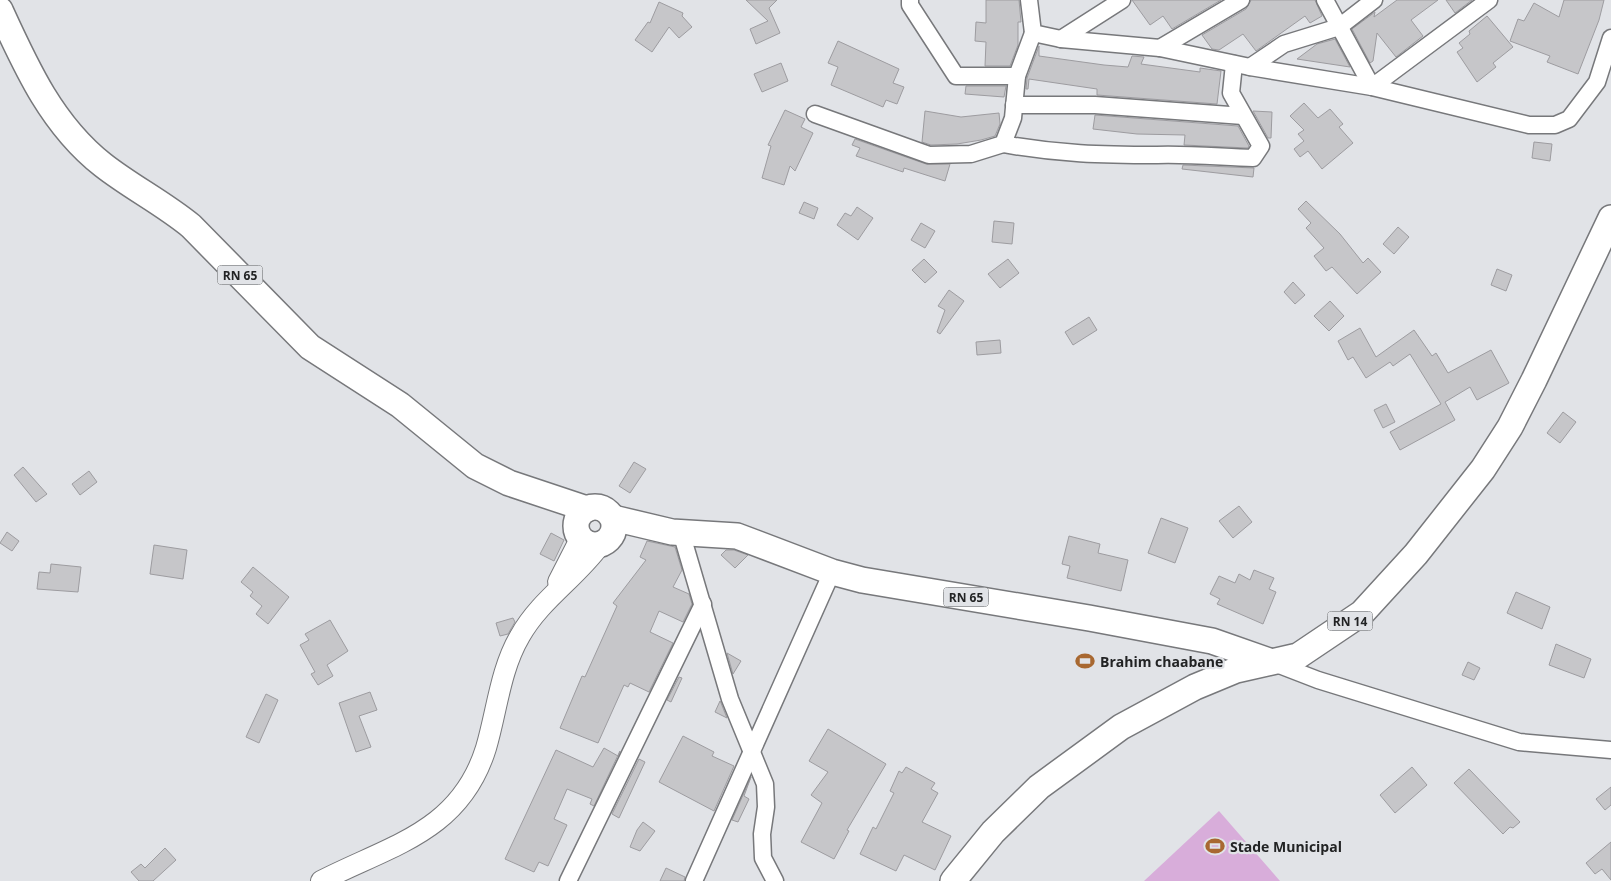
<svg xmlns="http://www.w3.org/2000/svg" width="1611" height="881" viewBox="0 0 1611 881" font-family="'Open Sans',sans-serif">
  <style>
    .green { fill: #d8adda }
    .building { fill: #c6c6c9; stroke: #9d9ca0 }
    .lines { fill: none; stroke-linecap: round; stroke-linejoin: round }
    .minor-casing { stroke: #77787b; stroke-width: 19 }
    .tertiary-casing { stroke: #77787b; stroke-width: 22 }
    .primary-casing { stroke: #77787b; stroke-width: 28 }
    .minor { stroke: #fff; stroke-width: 16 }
    .tertiary { stroke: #fff; stroke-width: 20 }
    .primary { stroke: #fff; stroke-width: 25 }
    .labels { text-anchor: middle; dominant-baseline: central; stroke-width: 4.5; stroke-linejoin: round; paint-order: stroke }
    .shield { fill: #e1e3e7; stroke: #5b5d5e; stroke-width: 1 }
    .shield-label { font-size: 12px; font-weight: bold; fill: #222324 }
    .poi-label { font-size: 14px; font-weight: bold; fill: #222324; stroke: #e1e3e7; text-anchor: start }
  </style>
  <rect width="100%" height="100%" fill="#e1e3e7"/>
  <path class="green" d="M1219 811 1280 881H1144Z"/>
  <g class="building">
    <path d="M746 0H777L769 8 780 33 756 44 750 29 768 21Z"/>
    <path d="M986 0H1019L1021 22H1018V45L1010 66H985L986 42 975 41 976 22 986 23Z"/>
    <path d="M1132 0H1221L1172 29 1163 16 1150 25Z"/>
    <path d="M1251 0H1315L1322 16 1310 23 1305 16 1256 51 1243 34 1219 50 1212 49 1202 35 1246 9Z"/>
    <path d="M1397 0H1438L1411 20 1423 36 1396 57 1377 33 1373 61 1370 63 1352 29 1375 12 1374 17Z"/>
    <path d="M1446 0H1472L1455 13Z"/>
    <path d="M1564 0H1604L1599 20 1578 74 1547 62 1550 56 1510 41 1518 19 1524 21 1534 3 1559 17Z"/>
    <path d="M659 2 683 13 682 16 692 27 679 38 669 27 652 52 635 40 648 22 650 23Z"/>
    <path d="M1487 16 1513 47 1493 63 1496 67 1477 82 1457 52 1463 48 1459 43 1470 34 1469 31Z"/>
    <path d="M1335 39 1350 67 1297 59 1317 44Z"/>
    <path d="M838 41 899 69 893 83 904 87 897 104 886 100 883 107 831 85 838 67 828 63Z"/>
    <path d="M1039 46V56L1104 65 1128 67 1132 56 1144 57 1141 64 1200 72V68L1221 71 1217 104 1097 95V89L1029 79 1028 89H1026L1027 78Z"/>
    <path d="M781 63 788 81 762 92 754 74Z"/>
    <path d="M966 86H1006L1004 97 965 94Z"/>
    <path d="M1304 103 1318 118 1330 109 1343 124 1339 127 1353 143 1322 169 1308 151 1300 157 1294 149 1304 141 1298 134 1304 130 1290 116Z"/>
    <path d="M785 110 805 119 801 127 813 133 795 171 790 166 784 185 762 178 771 146 768 145Z"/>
    <path d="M925 111 961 117 999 113 1000 124 995 136 981 140 957 144 931 145 922 142Z"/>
    <path d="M1253 111 1272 112 1271 138H1268Z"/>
    <path d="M1095 115 1238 126 1249 146 1248 148 1184 145 1185 135 1137 134 1093 129Z"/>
    <path d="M855 139 926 164H950L945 181 904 168 903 172 856 156 860 148 852 145Z"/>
    <path d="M1534 142 1552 144 1550 161 1532 158Z"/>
    <path d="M1183 165 1254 168 1253 177 1182 169Z"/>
    <path d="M1306 201 1340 234 1363 263 1368 258 1381 272 1357 294 1332 267 1326 271 1314 256 1324 248 1306 228 1311 223 1298 209Z"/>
    <path d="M804 202 818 208 814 219 799 213Z"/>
    <path d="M857 207 873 218 858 240 837 225 845 213 851 216Z"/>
    <path d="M994 221 1014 223 1012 244 992 242Z"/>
    <path d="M921 223 935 231 925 248 911 240Z"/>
    <path d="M1398 227 1409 237 1394 254 1383 244Z"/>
    <path d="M924 259 937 272 925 283 912 270Z"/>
    <path d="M1008 259 1019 273 1000 288 988 274Z"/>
    <path d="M1497 269 1512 275 1506 291 1491 285Z"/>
    <path d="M1293 282 1305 295 1295 304 1284 292Z"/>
    <path d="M949 290 964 301 940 334 937 332 945 310 938 306Z"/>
    <path d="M1330 301 1344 316 1329 331 1314 316Z"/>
    <path d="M1089 317 1097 330 1073 345 1065 332Z"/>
    <path d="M1360 328 1376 357 1414 330 1432 356 1436 353 1448 373 1491 350 1509 383 1477 400 1470 387 1445 402 1455 420 1400 450 1390 432 1441 404 1410 354 1393 366 1390 362 1366 378 1353 357 1348 360 1338 341Z"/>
    <path d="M1000 340 1001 353 977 355 976 342Z"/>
    <path d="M1386 404 1395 422 1383 428 1374 410Z"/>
    <path d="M1563 412 1576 422 1560 443 1547 433Z"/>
    <path d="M634 462 646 469 630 493 619 486Z"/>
    <path d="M23 467 47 494 36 502 14 475Z"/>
    <path d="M89 471 97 482 80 495 72 484Z"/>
    <path d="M1239 506 1252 522 1233 538 1219 521Z"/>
    <path d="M1161 518 1188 528 1175 563 1148 553Z"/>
    <path d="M7 532 19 541 12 551 0 543Z"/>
    <path d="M551 533 564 540 554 561 540 554Z"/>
    <path d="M1069 536 1100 544 1098 553 1128 560 1121 591 1067 578 1070 566 1062 564Z"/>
    <path d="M647 541 675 547 682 570 673 587 689 594 692 604 683 622 659 611 650 632 673 643 649 692 630 683 628 687 624 685 598 743 560 728 582 676 585 677 617 606 613 603 646 560 640 557Z"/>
    <path d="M154 545 187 550 183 579 150 574Z"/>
    <path d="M726 550H734L748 555 735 568 721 555Z"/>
    <path d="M51 564 81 567 78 592 37 589 39 572 50 573Z"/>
    <path d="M253 567 289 597 268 624 256 614 262 606 250 596 253 592 241 582Z"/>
    <path d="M1254 570 1274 578 1269 589 1276 592 1263 624 1217 604 1220 599 1210 594 1219 576 1235 583 1239 574 1250 580Z"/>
    <path d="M1516 592 1550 607 1542 629 1507 613Z"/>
    <path d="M513 618 515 622 508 634 500 636 496 623Z"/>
    <path d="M330 620 348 651 327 665 333 676 318 685 311 674 315 672 300 645 309 640 305 634Z"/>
    <path d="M1556 644 1591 659 1584 678 1549 665Z"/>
    <path d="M727 653 741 661 733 674Z"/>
    <path d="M1468 662 1480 668 1474 680 1462 675Z"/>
    <path d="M679 677 682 678 671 702 667 700Z"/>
    <path d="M370 692 377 710 359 716 371 747 356 752 339 703Z"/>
    <path d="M266 694 278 700 259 743 246 737Z"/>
    <path d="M720 701 721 703 727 718 715 712Z"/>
    <path d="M828 729 886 764 847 830 849 831 834 859 801 842 822 803 811 795 828 772 809 761Z"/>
    <path d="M683 736 714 752 712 756 734 766 714 811 659 782Z"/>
    <path d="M604 748 618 756 620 751 594 806 590 804 592 799 567 789 554 819 567 825 548 866 539 862 534 872 505 859 556 750 593 767Z"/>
    <path d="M639 759 645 762 619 818 612 814Z"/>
    <path d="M906 767 935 783 931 789 938 793 922 822 951 836 935 870 904 855 896 871 860 854 873 827 876 829 894 793 890 791 899 771 902 773Z"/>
    <path d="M1412 767 1427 785 1395 813 1380 795Z"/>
    <path d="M1469 769 1520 822 1513 828 1510 827 1503 834 1454 783Z"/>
    <path d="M751 777 744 796 749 799 738 822 732 820Z"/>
    <path d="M1611 787V805L1605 810 1596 799Z"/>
    <path d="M643 822 655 831 640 851 630 847 637 830Z"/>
    <path d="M1611 842V880L1602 869 1595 874 1586 863Z"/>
    <path d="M165 848 176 860 153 881H139L131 872 141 864 145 868Z"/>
    <path d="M666 868 685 877 684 881H660Z"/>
  </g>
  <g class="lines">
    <g class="minor-casing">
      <g id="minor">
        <path d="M1029 0 1033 33 1061 39 1160 48 1250 67 1372 87 1529 125H1555L1569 119 1597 82 1611 38"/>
        <path d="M1325 0 1372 87 1489 0"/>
        <path d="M1061 39 1122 0"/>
        <path d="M1160 48 1241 0"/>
        <path d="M1250 67 1284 44 1339 27 1374 0"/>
        <path d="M1017 76 1033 33"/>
        <path d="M1014 105H1095L1243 116"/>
        <path d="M815 114 929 155 971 154 1003 144 1013 118 1017 76H956L910 5V0"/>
        <path d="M1003 144C1058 154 1102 155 1157 155 1189 154 1221 157 1253 158L1261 146 1231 93 1234 64"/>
        <path d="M681 532 730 699 765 784 766 807 762 834 763 858 775 881"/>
        <path d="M1274 663 1318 680 1519 742 1611 750"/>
        <path d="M568 881 703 604"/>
        <path d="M694 881 832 572"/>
      </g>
    </g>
    <g class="tertiary-casing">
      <g id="tertiary">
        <path d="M558 582 580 539"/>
        <path d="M321 881C391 845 460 832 486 748 497 711 500 670 520 636 540 600 576 578 600 545"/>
      </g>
    </g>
    <g class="primary-casing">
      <g id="primary">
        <path d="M0 10C26 67 52 125 103 165 131 187 163 203 191 226L310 347 400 405 475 466 509 483 587 509"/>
        <circle cx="595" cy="526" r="19"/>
        <path d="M613 518 672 532 737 536 832 572 862 580 1089 618 1212 641 1269 661"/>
        <path d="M953 881 993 832 1039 787 1121 727 1195 687 1236 670 1298 656 1362 613 1416 554 1483 469 1510 427 1534 380 1611 218"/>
      </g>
    </g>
    <use href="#minor" class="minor"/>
    <use href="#tertiary" class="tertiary"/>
    <use href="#primary" class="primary"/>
  </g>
  <defs>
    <g id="stadium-bare" transform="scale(1.5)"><path d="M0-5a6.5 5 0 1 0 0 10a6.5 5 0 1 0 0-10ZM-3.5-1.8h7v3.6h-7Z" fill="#a86831" stroke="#e1e3e7" stroke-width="2.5" paint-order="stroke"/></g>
  </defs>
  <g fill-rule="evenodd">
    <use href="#stadium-bare" x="1085" y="661"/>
    <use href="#stadium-bare" x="1215" y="846"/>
  </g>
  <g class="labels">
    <g class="shield">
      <rect x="217.5" y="265.5" width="45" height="19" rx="4"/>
      <rect x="943.5" y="587.5" width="45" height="19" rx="4"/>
      <rect x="1327.5" y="611.5" width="45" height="19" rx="4"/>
    </g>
    <g class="shield-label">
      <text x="240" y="275">RN 65</text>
      <text x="966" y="597">RN 65</text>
      <text x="1350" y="621">RN 14</text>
    </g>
    <g class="poi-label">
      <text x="1100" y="661">Brahim chaabane</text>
      <text x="1230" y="846">Stade Municipal</text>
    </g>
  </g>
</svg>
